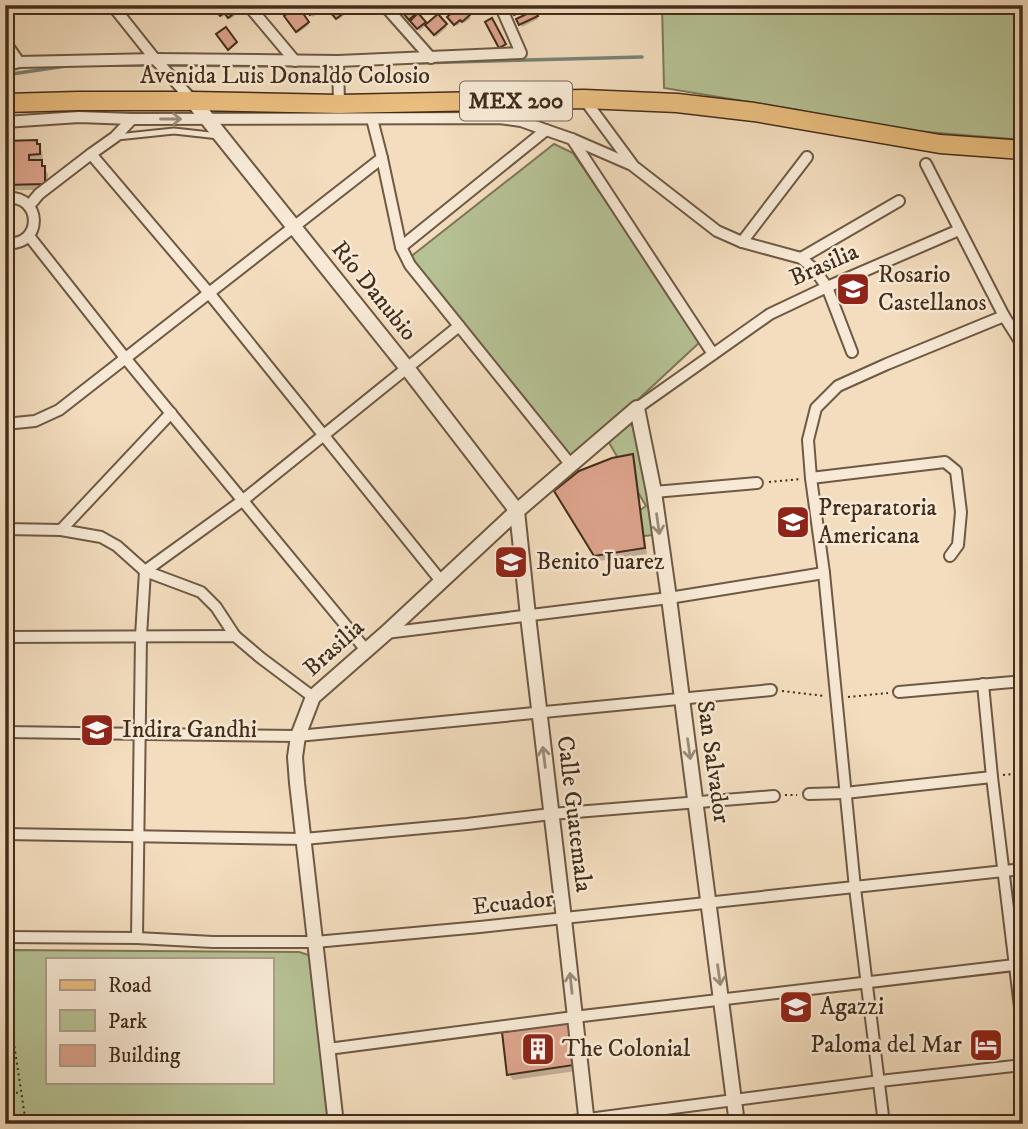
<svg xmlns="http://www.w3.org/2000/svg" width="1028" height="1129" viewBox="0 0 1028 1129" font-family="'IM FELL DW Pica',serif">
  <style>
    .green { fill: #b6c295; stroke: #7c7858; stroke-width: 2; fill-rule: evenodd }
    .shadow { fill: #0003 }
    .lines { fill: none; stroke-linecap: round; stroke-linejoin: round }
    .stream { stroke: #778376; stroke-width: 3.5 }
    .building { fill: #dda48d; stroke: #422d1b; stroke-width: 2 }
    .service-casing { stroke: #6e5944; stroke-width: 9 }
    .minor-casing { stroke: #6e5944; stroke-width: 14 }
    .tertiary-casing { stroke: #6e5944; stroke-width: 18 }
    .primary-casing { stroke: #422d1b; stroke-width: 21 }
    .path { stroke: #422d1b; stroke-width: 2; stroke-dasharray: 2 3.5; stroke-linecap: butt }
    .service { stroke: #f7e9d5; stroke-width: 5 }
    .minor { stroke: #f7e9d5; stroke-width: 10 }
    .tertiary { stroke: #f7e9d5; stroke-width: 14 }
    .primary { stroke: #eabe7f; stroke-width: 18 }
    .oneway { stroke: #9c8b78 }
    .labels { text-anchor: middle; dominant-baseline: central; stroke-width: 5; stroke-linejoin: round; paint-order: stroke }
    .shield { fill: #f7e9d5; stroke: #786553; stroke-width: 2 }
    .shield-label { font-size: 23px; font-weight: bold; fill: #422d1b }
    .street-label { font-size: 24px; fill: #422d1b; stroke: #f7e9d5 }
    .poi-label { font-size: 24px; fill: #422d1b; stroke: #f7e9d5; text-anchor: start }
  </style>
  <rect width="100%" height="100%" fill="#f3ddbe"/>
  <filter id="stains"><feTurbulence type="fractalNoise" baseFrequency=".00286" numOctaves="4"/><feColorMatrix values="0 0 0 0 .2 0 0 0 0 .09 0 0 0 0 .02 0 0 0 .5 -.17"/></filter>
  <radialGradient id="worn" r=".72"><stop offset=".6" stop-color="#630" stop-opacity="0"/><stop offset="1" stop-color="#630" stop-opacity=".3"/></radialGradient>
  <g class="green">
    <path d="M662 5H1023V140L890 129 798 110 664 88Z"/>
    <path d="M554 144 573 153 701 341 573 460 409 258Z"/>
    <path d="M630 423 641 439 652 503 648 506 653 535 630 538 624 521 646 506 608 441Z"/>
    <path d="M5 950 299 952 312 956 330 1124H5ZM47 959H271V1082H47Z"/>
  </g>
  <g class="shadow">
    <path d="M240 5 242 9 231 19 226 14 222 17 218 13Z"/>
    <path d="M304 5H323L325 8 313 17Z"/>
    <path d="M341 5H357L338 20 332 12Z"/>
    <path d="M412 5 428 6 418 15 426 25 420 31 405 14Z"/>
    <path d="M433 5H448L439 13Z"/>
    <path d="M461 5 471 18 464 23 462 21 457 26 451 19Z"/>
    <path d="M468 5H487V6L475 15Z"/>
    <path d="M297 8 309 25 298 33 286 16Z"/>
    <path d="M535 12 538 19 522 27 519 20Z"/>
    <path d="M445 25 447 27 436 37 428 27Z"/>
    <path d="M36 142 42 151 43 160H40L48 174V190H8L5 185Z"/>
    <path d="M632 456 635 462 647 554 599 561 556 492Z"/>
    <path d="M568 1025 576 1071 513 1080 509 1074Z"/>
  </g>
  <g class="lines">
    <g class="stream">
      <path d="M416 63 642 57"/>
      <path d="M108 65H157"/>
      <path d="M164 65 283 66"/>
      <path d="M5 75 66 66"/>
    </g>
  </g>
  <g class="building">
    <path d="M218 5H242L243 6 228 18 224 13 220 16 215 10 219 6Z"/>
    <path d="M303 5H322L310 15Z"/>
    <path d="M338 5H354L336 19 330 12Z"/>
    <path d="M409 5H425L409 20 402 12Z"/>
    <path d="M452 5H463L471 14 462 22 460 20 454 25 447 17 453 12 449 8Z"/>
    <path d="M520 5H522L525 11 514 15 512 9Z"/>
    <path d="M298 6 309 22 296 32 284 16Z"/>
    <path d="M535 10 538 16 519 25 516 19Z"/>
    <path d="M418 13 426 22 417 29 410 21Z"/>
    <path d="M438 14 447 24 434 35 425 25Z"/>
    <path d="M492 18 506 44 499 48 485 22Z"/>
    <path d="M226 27 237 42 228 50 216 34Z"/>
    <path d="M37 140V144H40V154L29 155V160H42V166H45V184L5 185V141Z"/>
    <path d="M633 454 645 548 594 556 554 491 579 471 612 458Z"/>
    <path d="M569 1023 574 1065 507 1075 502 1032Z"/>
  </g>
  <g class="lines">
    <g class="service-casing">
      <path id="service" d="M117 137 174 131 219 136"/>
    </g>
    <g class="minor-casing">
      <g id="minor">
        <path d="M112 5 155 59 193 101"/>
        <path d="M248 5 295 61"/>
        <path d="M384 5 431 58"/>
        <path d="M5 42 19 62"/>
        <path d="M338 61 339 104"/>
        <path d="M5 66 19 62 155 59 338 61 521 53 500 5"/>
        <path d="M584 99 632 164"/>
        <path d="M372 119 382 158 401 247 410 265 571 465"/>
        <path d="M5 122 79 117 132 119 499 118 521 121 546 130"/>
        <path d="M572 139 713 354"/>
        <path d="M91 154 209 293 441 581"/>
        <path d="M926 164 1004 316 1023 346"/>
        <path d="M5 198C43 193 44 248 5 243"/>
        <path d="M29 206 39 194 91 154 115 137 132 119"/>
        <path d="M29 236 126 359 366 650"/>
        <path d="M742 242 807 157"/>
        <path d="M401 247 546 130 572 139 632 165 717 231 742 242 801 258 814 269 827 287 852 352"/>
        <path d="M801 258 899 201"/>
        <path d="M5 335V271L8 244"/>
        <path d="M637 408 770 314 827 287 959 230"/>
        <path d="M5 424 35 421 59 410 382 158"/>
        <path d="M811 478 945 462 956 471 961 512 958 545 950 556"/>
        <path d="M654 492 757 483"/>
        <path d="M5 529 61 530 101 537 117 546 145 571 201 592 216 607 235 636"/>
        <path d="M61 530 171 413"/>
        <path d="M145 571 242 501 459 326"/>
        <path d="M386 633 669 598 824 573"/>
        <path d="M5 637 235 636 261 658 313 697"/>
        <path d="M983 684 992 777 1023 1032"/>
        <path d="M899 692 1023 681"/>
        <path d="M5 732 298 736 771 690"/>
        <path d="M809 794 845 793 992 777"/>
        <path d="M5 834 304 839 467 824 551 814 774 796"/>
        <path d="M5 937 137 938 213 942H315L480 927 1023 869"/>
        <path d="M137 938 141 636 145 571"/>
        <path d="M328 1049 574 1017 1023 964"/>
        <path d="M550 1124 880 1081 1023 1065"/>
        <path d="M884 1124 855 888 824 573 811 478 808 440 816 408 838 386 887 364 1004 316"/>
      </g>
    </g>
    <g class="tertiary-casing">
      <g id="tertiary">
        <path d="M193 101 407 368 517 511 528 616 564 919 587 1124"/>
        <path d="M336 1124 297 783 295 757 298 736 313 697 386 633 517 511 637 408 654 492 669 598 737 1124"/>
      </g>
    </g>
    <g class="primary-casing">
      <path id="primary" d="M5 103 78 101H193L339 104 584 99 677 103 754 112 940 144 1023 150"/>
    </g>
    <g class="path">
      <path d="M769 482 801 479"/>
      <path d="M782 691 825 696"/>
      <path d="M848 697 888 693"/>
      <path d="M1003 775 1023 773"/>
      <path d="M785 795H797"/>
      <path d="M5 1009 13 1037 26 1124"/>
      <path d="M5 1092 20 1093"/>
    </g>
    <use href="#service" class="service"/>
    <use href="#minor" class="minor"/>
    <use href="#tertiary" class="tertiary"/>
    <use href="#primary" class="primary"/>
  </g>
  <defs><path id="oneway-shaft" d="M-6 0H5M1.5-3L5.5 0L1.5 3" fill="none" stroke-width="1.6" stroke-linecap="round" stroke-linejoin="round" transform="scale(1.75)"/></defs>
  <g class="oneway">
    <use href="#oneway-shaft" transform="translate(171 119)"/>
    <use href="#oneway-shaft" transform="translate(658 524) rotate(82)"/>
    <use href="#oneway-shaft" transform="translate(689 749) rotate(82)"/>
    <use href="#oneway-shaft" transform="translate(544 757) rotate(-97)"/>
    <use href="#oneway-shaft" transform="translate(719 975) rotate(82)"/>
    <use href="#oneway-shaft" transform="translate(571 983) rotate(-96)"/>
  </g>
  <defs>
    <g id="school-square" transform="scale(1.75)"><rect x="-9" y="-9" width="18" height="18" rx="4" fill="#8f2418" stroke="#f7e9d5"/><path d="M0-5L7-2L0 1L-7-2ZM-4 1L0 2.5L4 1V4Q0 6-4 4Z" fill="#fff"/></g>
    <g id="university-square" transform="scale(1.75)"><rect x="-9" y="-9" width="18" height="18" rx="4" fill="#8f2418" stroke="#f7e9d5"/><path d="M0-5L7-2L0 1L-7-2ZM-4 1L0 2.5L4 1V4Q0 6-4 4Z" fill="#fff"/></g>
    <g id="hotel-square" transform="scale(1.75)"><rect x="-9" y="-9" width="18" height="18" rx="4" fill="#8f2418" stroke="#f7e9d5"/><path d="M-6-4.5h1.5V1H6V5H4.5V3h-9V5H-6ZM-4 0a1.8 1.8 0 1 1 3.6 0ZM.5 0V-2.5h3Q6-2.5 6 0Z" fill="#fff"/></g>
    <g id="building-square" transform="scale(1.75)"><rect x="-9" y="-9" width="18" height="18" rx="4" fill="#8f2418" stroke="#f7e9d5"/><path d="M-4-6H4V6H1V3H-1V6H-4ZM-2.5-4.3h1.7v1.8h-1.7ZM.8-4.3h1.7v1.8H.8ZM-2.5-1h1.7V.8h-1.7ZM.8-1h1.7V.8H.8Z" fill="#fff"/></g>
  </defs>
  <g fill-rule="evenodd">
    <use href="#school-square" x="853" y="289"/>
    <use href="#university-square" x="793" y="522"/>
    <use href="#school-square" x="511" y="562"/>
    <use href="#school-square" x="97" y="730"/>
    <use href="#school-square" x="796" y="1007"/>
    <use href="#hotel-square" x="986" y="1045"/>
    <use href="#building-square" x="538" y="1049"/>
  </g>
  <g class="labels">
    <rect class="shield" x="460" y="81.5" width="112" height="39" rx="5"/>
    <g class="shield-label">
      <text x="516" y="101">MEX 200</text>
    </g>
    <g class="street-label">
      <text x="285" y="76">Avenida Luis Donaldo Colosio</text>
      <text transform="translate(824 265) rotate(-24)">Brasilia</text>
      <text transform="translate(374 291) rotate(51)">Río Danubio</text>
      <text transform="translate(334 648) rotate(-42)">Brasilia</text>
      <text transform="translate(713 762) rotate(82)">San Salvador</text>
      <text transform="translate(574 814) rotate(83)">Calle Guatemala</text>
      <text transform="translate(513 903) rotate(-6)">Ecuador</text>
    </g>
    <g class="poi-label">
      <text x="878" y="275">Rosario<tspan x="878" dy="28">Castellanos</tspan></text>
      <text x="818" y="508">Preparatoria<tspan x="818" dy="28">Americana</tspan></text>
      <text x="536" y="562">Benito Juarez</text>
      <text x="122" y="730">Indira Gandhi</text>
      <text x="820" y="1007">Agazzi</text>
      <text x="962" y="1045" text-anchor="end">Paloma del Mar</text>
      <text x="562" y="1049">The Colonial</text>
    </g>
  </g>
  <rect width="1028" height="1129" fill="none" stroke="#f3ddbe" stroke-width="28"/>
  <rect x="7" y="7" width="1014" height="1115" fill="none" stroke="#422d1b" stroke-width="3.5"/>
  <rect x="14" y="14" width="1000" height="1101" fill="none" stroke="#422d1b" stroke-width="2"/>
  <rect x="46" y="958" width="228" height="126" fill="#f7e9d5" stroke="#af9e8b" stroke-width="2"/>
  <rect x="60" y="980" width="35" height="10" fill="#eabe7f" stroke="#af9e8b" stroke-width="2"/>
  <text x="108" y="992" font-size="21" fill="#422d1b">Road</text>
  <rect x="60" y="1010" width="35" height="21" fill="#b6c295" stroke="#af9e8b" stroke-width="2"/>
  <text x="108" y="1028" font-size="21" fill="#422d1b">Park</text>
  <rect x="60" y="1045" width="35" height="21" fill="#dda48d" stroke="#af9e8b" stroke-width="2"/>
  <text x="108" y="1062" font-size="21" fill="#422d1b">Building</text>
  <rect width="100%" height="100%" filter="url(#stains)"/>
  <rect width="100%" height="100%" fill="url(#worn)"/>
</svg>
